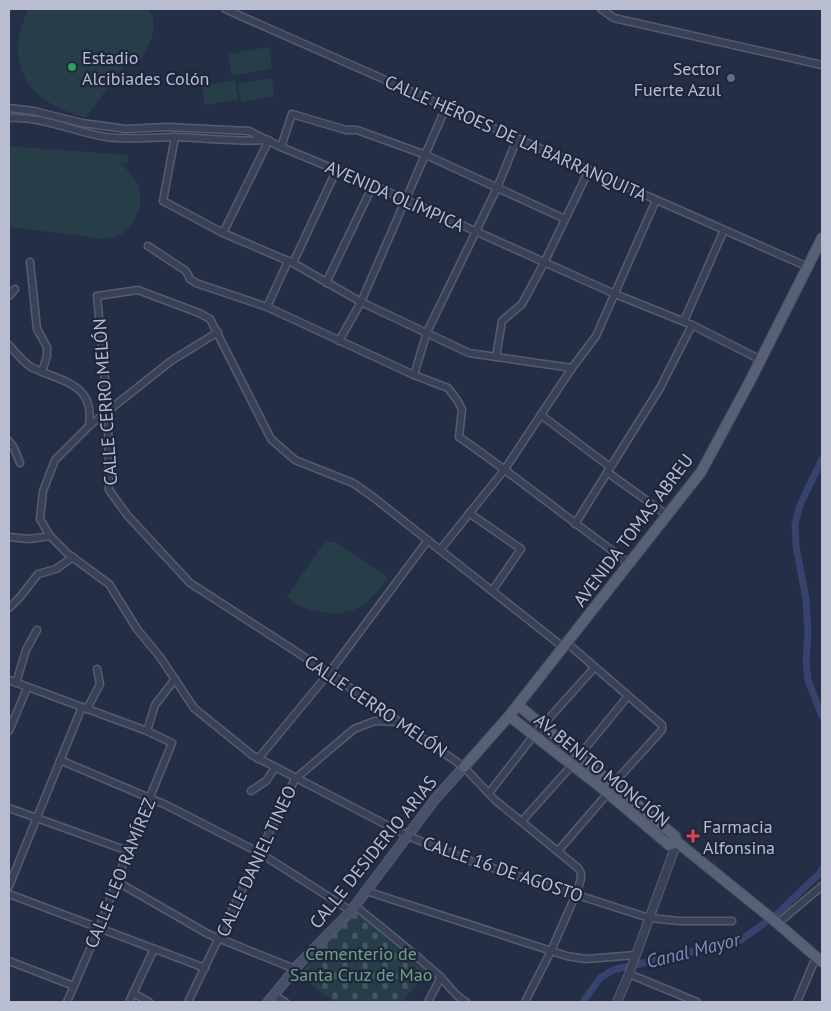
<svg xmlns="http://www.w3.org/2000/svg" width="831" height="1011" viewBox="0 0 831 1011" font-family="'PT Sans',sans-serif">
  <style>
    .green { fill: #273e48 }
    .cemetery { fill: url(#cemetery-stones) }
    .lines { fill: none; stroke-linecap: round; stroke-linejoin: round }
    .canal { stroke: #36436d; stroke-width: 7 }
    .minor-casing { stroke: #565c70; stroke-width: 9 }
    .tertiary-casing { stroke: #565c70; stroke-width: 10 }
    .secondary-casing { stroke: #565c70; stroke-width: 11 }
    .primary-casing { stroke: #444a5f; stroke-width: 12 }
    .minor { stroke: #3a4156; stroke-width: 6 }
    .tertiary { stroke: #3a4156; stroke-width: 8 }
    .secondary { stroke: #484f69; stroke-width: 9 }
    .primary { stroke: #586076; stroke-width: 10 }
    .leisure-dot { fill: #2e9e5b; stroke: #1f263c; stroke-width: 2 }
    .service-dot { fill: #5c6f8a; stroke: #1f263c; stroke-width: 2 }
    .health-dot { fill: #e0444e; stroke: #1f263c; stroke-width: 2 }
    .labels { text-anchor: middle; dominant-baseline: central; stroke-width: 4.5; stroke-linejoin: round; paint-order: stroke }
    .poi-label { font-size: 18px; fill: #b8bdcf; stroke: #1f263c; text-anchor: start }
    .street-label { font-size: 18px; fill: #b8bdcf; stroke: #1f263c }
    .park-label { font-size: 18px; fill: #6da282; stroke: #1f263c }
    .water-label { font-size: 19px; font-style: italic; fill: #7c8cb9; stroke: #1f263c }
  </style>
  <defs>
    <pattern id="cemetery-stones" width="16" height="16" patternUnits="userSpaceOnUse" patternTransform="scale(1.25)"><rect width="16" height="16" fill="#273e48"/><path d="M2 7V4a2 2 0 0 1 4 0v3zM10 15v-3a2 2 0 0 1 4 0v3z" fill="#445861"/></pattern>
  </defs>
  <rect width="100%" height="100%" fill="#252e47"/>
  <g class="green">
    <path d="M29 9H149C160 27 150 43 141 60L131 55 86 118C66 112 43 103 30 86 13 63 16 32 29 9Z"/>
    <path d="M269 47 272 69 232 76 228 54Z"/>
    <path d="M272 78 274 96 241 102 238 84Z"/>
    <path d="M235 80 238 99 205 105 202 86Z"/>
    <path d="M9 146 128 155V163L119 162C127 170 136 177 139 187 143 201 138 221 126 230 120 236 112 237 104 239L9 227Z"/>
    <path d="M328 542H335L388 577C372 601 357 615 327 613 320 612 310 611 304 608 298 605 293 601 287 597L323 544Z"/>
  </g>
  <path class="cemetery" d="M356 909 429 969 402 1002H334L300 975Z"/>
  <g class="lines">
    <g class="canal">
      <path d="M822 459 800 505 795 524 796 546 806 599 808 633 806 661 808 680 822 716"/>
      <path d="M583 1002 600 978 613 970 741 940 778 913 821 872 822 869"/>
    </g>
    <g class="minor-casing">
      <g id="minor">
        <path d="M225 9 808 267"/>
        <path d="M601 9 614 18 822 65"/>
        <path d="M9 108 34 111 82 123 126 129 167 127 249 131 281 147 373 185 615 294 692 325 761 360"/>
        <path d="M9 118C43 116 74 132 106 137 129 140 153 137 175 137 206 138 237 142 267 140"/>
        <path d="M175 137 163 201 223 233 293 263 361 302 469 353 572 368"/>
        <path d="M281 147 292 114 346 130H357L426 155 565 219"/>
        <path d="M223 233 269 140"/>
        <path d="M148 246 186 271 190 279 196 283 267 307 414 375 448 388 457 400 462 409 459 437C517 477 572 522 629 563"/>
        <path d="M30 262 37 329 47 347V356L42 372"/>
        <path d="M293 263 337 169"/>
        <path d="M326 283 373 185"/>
        <path d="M9 296 15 289"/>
        <path d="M267 307 288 261"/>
        <path d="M684 321 724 230"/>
        <path d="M218 332 171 361 89 426 55 460 43 491 40 519 50 536 68 554 109 584 137 629 160 657 194 708 252 755 408 836 471 861 649 918 680 921H732"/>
        <path d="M339 341 361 302 446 107"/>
        <path d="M9 345C15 352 22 361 31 367 35 369 40 371 45 373 73 384 94 390 89 426"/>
        <path d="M496 357 502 321 522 304 544 263 589 170"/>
        <path d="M414 375 427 332 497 188 517 139"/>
        <path d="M541 415 610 467"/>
        <path d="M9 441 14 448 20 463"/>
        <path d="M607 472 667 515"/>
        <path d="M469 513 521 549 492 591"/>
        <path d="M575 524 660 388 692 325"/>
        <path d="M9 537 29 539 50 536"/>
        <path d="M440 550 505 469 572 368 596 336 656 200"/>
        <path d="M9 608 20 597 38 574 56 569 73 557"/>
        <path d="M567 643 662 725V730L613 784"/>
        <path d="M9 680 147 731 172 743 128 851 99 928 67 1002"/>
        <path d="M16 683 26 650 37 630"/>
        <path d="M87 709 100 684 97 669"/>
        <path d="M9 731 27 688"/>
        <path d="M147 731 155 705 175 679"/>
        <path d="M579 756 628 696"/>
        <path d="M258 759 329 673 428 540"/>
        <path d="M60 760 166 805 260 853 351 911"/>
        <path d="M251 791 266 781 275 768"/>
        <path d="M489 793 534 735 594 668"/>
        <path d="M9 808 128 851"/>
        <path d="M522 821 573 764"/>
        <path d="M558 851 608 793"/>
        <path d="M116 881 208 934 295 969"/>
        <path d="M9 886 82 707"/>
        <path d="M366 891 567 956 586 959 636 955"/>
        <path d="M9 894 205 968"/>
        <path d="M355 906C382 928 409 949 436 973 447 982 453 995 466 1002"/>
        <path d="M778 923 822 886"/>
        <path d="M9 961 74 986"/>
        <path d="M629 974 697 1002"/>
        <path d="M133 993 149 1002"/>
        <path d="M273 995 285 1002"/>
        <path d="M129 1002 154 949"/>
        <path d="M188 1002 295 779 354 729 375 721 398 722"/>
        <path d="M428 1002 441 977"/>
        <path d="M525 1002 551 951 576 894 581 879V873L578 868 495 800 464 767 329 673 190 583 128 516 109 490 108 412 97 296 138 290 199 313 210 319 271 439 295 460 353 483 373 497 563 647"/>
        <path d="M797 1002 816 957"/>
      </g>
    </g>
    <g class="tertiary-casing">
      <path id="tertiary" d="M617 1002 629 974 677 842"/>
    </g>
    <g class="secondary-casing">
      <path id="secondary" d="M268 1002 300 963 351 911 436 798 464 767"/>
    </g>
    <g class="primary-casing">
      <g id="primary">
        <path d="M518 705 675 836 677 842 776 922 822 962"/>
        <path d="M509 716 598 785 669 845 677 842"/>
        <path d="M464 767 509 716 701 472 749 383 822 238"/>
      </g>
    </g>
    <use href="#minor" class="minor"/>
    <use href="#tertiary" class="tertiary"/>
    <use href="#secondary" class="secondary"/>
    <use href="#primary" class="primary"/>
  </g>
  <circle class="leisure-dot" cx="72" cy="67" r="5"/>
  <circle class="service-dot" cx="731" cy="78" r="5"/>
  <path class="health-dot" d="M690.5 828.5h5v5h5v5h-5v5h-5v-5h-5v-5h5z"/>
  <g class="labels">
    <g class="poi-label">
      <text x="82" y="57">Estadio<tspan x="82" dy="21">Alcibiades Colón</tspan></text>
      <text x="721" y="68" text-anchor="end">Sector<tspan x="721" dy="21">Fuerte Azul</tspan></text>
      <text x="703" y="826">Farmacia<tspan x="703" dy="21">Alfonsina</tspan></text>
    </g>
    <g class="street-label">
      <text transform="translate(516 138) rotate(24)">CALLE HÉROES DE LA BARRANQUITA</text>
      <text transform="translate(395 196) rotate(24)">AVENIDA OLÍMPICA</text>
      <text transform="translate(105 402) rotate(-94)">CALLE CERRO MELÓN</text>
      <text transform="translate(633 530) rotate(-53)">AVENIDA TOMAS ABREU</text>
      <text transform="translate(376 706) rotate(34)">CALLE CERRO MELÓN</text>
      <text transform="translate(602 770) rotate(39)">AV. BENITO MONCIÓN</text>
      <text transform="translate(373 852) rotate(-51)">CALLE DESIDERIO ARIAS</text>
      <text transform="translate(256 861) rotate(-65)">CALLE DANIEL TINEO</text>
      <text transform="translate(503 869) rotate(19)">CALLE 16 DE AGOSTO</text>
      <text transform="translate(120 873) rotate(-68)">CALLE LEO RAMÍREZ</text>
    </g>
    <g class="park-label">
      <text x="361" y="953">Cementerio de<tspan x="361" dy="21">Santa Cruz de Mao</tspan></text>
    </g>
    <g class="water-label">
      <text transform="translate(693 950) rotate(-14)">Canal Mayor</text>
    </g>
  </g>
  <rect width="831" height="1011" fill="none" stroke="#b8bdcf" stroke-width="20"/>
</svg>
